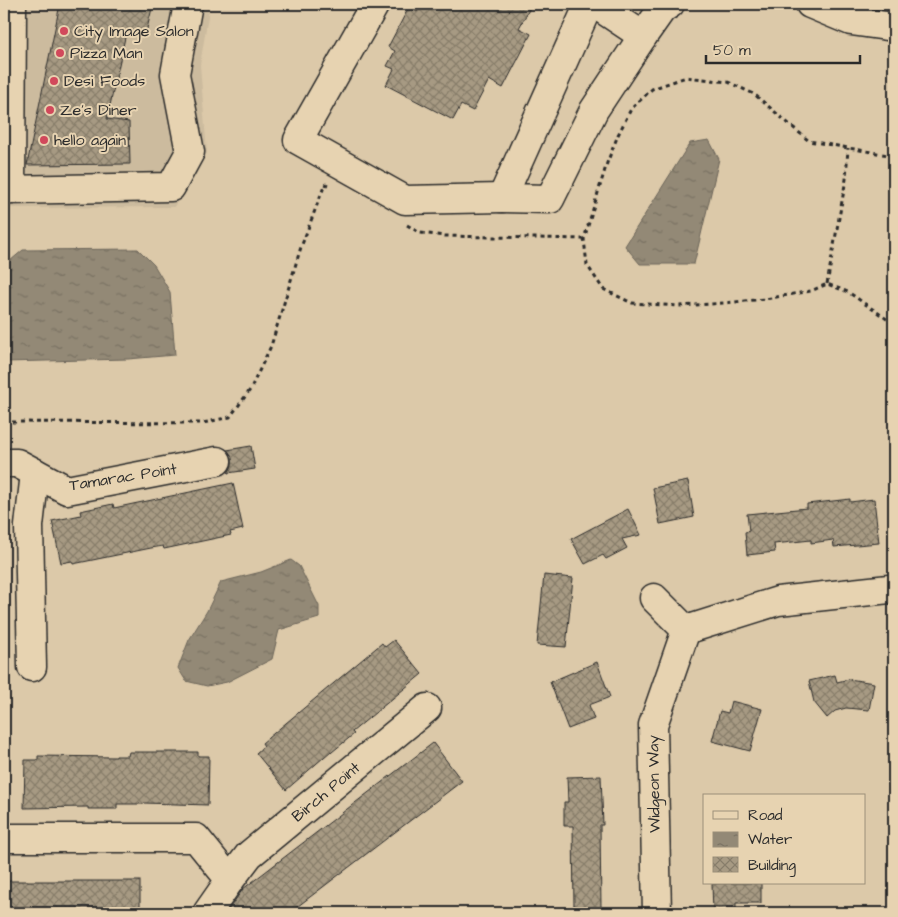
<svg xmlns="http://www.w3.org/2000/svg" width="898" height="917" viewBox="0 0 898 917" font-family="'Architects Daughter',sans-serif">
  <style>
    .built { fill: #ccbb9e }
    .water { fill: url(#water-ripples); stroke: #696358 }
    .building { fill: url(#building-cross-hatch); stroke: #2b2b2b }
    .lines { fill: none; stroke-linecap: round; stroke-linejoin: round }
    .minor-casing { stroke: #2b2b2b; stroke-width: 31 }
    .path { stroke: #2b2b2b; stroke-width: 3; stroke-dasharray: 4 4; stroke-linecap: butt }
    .minor { stroke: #e7d3b1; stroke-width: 28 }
    .poi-dot { fill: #d1495b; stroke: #e7d3b1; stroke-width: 2 }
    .labels { text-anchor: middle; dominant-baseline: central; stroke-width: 4; stroke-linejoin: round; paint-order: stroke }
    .poi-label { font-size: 16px; fill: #2b2b2b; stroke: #e7d3b1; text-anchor: start }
    .street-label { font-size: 16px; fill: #2b2b2b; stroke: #e7d3b1 }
  </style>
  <defs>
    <pattern id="water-ripples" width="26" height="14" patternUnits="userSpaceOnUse" patternTransform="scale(1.25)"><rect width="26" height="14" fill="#938976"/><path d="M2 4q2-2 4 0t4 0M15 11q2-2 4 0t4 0" fill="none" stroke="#787061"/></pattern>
    <pattern id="building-cross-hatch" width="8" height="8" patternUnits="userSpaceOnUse" patternTransform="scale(1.25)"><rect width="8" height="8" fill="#a79a83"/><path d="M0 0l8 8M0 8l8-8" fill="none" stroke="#887e6b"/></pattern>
  </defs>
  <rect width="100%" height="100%" fill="#dcc9a9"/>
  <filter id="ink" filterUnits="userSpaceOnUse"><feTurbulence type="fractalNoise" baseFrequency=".02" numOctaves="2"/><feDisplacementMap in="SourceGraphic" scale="10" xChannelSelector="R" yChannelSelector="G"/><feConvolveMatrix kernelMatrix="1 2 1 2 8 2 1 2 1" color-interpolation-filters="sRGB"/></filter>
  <g filter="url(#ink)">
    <path class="built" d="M4 4H210L200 65 207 153 174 207 4 208Z"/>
    <g class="water">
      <path d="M709 140 719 159 694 264H640L625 246 690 143Z"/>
      <path d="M138 249 154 265 170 292 175 355 128 359 4 362V266L23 250Z"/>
      <path d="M291 560 299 566 319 606V618L279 630 272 659 227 682 207 686 186 681 178 668 189 640 207 611 221 582 261 572Z"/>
    </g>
    <g class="building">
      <path d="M60 4H153L145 37 126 33 107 119 129 122 130 164 27 165Z"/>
      <path d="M421 4H532L519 28 531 34 503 88 489 80 473 111 461 105 453 120 386 85 394 69 387 66 395 51 388 47 409 7 417 12Z"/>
      <path d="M251 446 255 469 228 473 232 466V459L227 450Z"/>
      <path d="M688 481 694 517 660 524 653 488Z"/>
      <path d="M233 483 243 529 230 532 231 535 164 549 163 546 151 548 73 564 72 561 61 563 52 521 81 515 80 511 113 504 114 508Z"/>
      <path d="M850 499V502L874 499 879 543 834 547 833 540 811 543V540L774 544 775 552 747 555 745 532 749 531 747 514 807 508V504Z"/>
      <path d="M628 509 641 535 622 539 627 548 606 559 603 555 585 564 571 539Z"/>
      <path d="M544 575 573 578 566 647 537 645Z"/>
      <path d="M394 640 422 674 352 732 354 734 332 752 331 751 286 790 256 753 264 746 262 743 382 643 385 647Z"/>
      <path d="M597 662 610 697 589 705 594 719 568 729 550 682Z"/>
      <path d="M835 675 837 682 849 679 874 683 869 710 846 708 835 711 827 718 814 702 809 681Z"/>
      <path d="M731 701 762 709 750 751 712 741 720 711 728 713Z"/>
      <path d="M433 743 462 781 289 913H226L243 889Z"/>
      <path d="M129 752H198V756H209L208 805 144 803V804H117V809H88V807L24 808 25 760H38V756L116 757V756H128Z"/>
      <path d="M601 776 603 825H600L601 909H574L573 826H564V802H568L567 777Z"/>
      <rect x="4" y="881" width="136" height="32"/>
      <path d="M723 883H761V903H736V913H713L712 884Z"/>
    </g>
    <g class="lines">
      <g class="minor-casing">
        <g id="minor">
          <path d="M375 4 298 140 405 200 502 198"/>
          <path d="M589 4 502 198 550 199 594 110 643 36 662 9 670 4"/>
          <path d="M595 4 643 36"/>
          <path d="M810 4 851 21 894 27"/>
          <path d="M4 190 171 187 190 152 175 74 188 4"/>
          <path d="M11 190 12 5"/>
          <path d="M4 463H17L67 490 217 461"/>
          <path d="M654 598 686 630"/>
          <path d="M686 630 778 601 889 589 894 590"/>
          <path d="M32 667 29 526 35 473"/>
          <path d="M10 838H196L230 880 207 913"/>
          <path d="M230 880 249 855 427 708"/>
          <path d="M657 913 653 725 686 630"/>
        </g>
      </g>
      <g class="path">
        <path d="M894 156 809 141 754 94 728 82 686 77 652 89 631 109 618 135 607 163 584 239 587 265 603 289 632 303 679 306 725 303 765 299 811 291 827 284 848 292 894 324"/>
        <path d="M407 225 420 233 445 236 584 239"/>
        <path d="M827 284 846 179 848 148"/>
        <path d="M4 422 203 423 230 417 250 390 271 346 301 247 325 184 328 185"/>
      </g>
      <use href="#minor" class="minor"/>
    </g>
  </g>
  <g class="poi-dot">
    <circle cx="64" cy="31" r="5"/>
    <circle cx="60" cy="53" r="5"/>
    <circle cx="54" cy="81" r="5"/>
    <circle cx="50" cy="110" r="5"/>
    <circle cx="44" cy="140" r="5"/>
  </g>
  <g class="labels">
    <g class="poi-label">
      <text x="74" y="31">City Image Salon</text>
      <text x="70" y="53">Pizza Man</text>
      <text x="64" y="81">Desi Foods</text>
      <text x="60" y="110">Ze's Diner</text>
      <text x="54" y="140">hello again</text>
    </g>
    <g class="street-label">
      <text transform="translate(123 477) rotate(-9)">Tamarac Point</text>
      <text transform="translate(654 784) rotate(-91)">Widgeon Way</text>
      <text transform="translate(326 792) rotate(-40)">Birch Point</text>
    </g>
  </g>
  <rect width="898" height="917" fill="none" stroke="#e7d3b1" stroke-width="20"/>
  <rect x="10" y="10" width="878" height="897" fill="none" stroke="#2b2b2b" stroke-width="2" filter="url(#ink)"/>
  <rect x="703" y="794" width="162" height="90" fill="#e7d3b1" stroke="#9c907b"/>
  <rect x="713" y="811" width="25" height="8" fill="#e7d3b1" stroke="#9c907b"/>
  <text x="748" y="820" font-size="15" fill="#2b2b2b">Road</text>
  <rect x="713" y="832" width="25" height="15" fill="url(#water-ripples)" stroke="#9c907b"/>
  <text x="748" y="844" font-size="15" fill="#2b2b2b">Water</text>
  <rect x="713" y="857" width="25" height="15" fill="url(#building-cross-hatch)" stroke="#9c907b"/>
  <text x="748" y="870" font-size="15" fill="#2b2b2b">Building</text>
  <path d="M706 55v8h154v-8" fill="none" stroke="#2b2b2b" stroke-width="2.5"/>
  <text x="713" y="55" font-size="15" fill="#2b2b2b" stroke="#e7d3b1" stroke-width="4" paint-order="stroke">50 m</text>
</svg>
